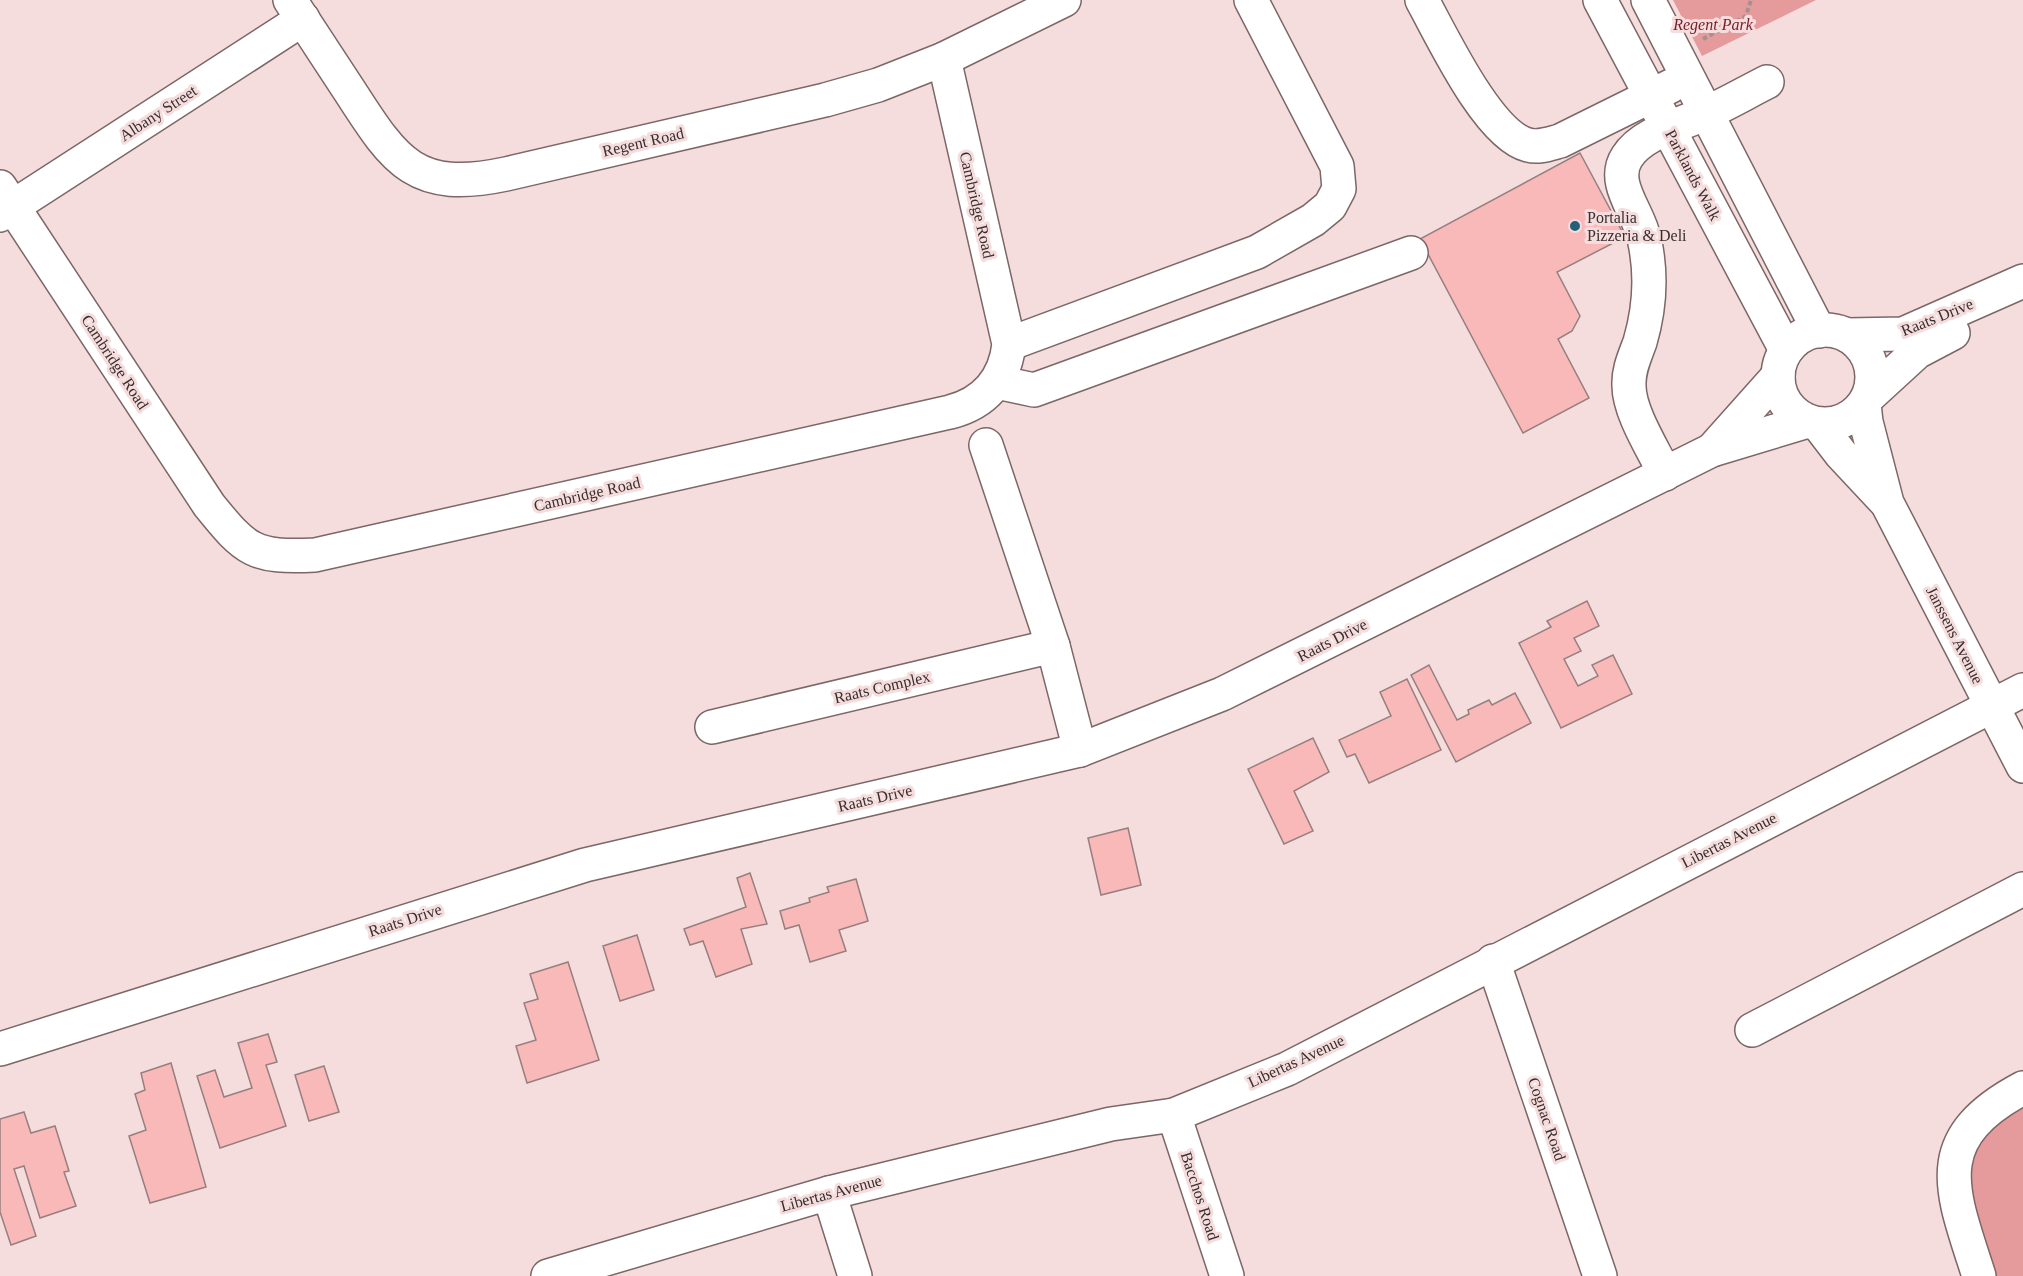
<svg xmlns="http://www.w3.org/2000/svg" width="2023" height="1276" viewBox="0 0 2023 1276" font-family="Georgia,serif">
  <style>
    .green { fill: #e59a9b }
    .building { fill: #f9b9b9; stroke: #967f7f; stroke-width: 1.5 }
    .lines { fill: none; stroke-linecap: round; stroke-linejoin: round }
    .minor-casing { stroke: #7c6666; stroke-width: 36 }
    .path { stroke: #a39191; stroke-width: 4; stroke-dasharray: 4.5 3; stroke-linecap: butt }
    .minor { stroke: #fff; stroke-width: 33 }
    .poi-dot { fill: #256078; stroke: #f6dddd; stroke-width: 2 }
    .labels { text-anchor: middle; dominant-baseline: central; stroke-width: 6; stroke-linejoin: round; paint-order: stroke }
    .park-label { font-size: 16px; font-style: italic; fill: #7a202a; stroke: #f6dddd }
    .street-label { font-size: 16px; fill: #382e2e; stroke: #f6dddd }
    .poi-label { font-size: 16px; fill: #382e2e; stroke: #f6dddd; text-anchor: start }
  </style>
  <rect width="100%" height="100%" fill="#f6dddd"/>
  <g class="green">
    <path d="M1673 0H1816L1702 56Z"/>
    <path d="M2023 1106V1276H1992C1977 1229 1951 1174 1988 1130 1996 1120 2012 1113 2023 1106Z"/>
  </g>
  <g class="building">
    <path d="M1580 153 1625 237 1557 272 1580 316 1572 331 1558 339 1589 398 1523 433 1420 239Z"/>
    <path d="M1587 601 1599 626 1574 638 1581 651 1564 659 1578 686 1598 676 1592 665 1613 655 1632 694 1561 728 1519 643 1551 627 1547 621Z"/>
    <path d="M1429 665 1457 720 1469 714 1468 710 1489 700 1492 705 1515 693 1531 723 1456 762 1411 675Z"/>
    <path d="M1407 679 1441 750 1369 783 1355 754 1347 757 1339 740 1391 716 1380 692Z"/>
    <path d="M1313 738 1329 772 1294 791 1313 831 1284 844 1248 769Z"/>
    <path d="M1128 828 1141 885 1101 895 1088 838Z"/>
    <path d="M750 873 767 924 741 929 752 964 716 977 703 941 690 945 684 929 746 907 737 878Z"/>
    <path d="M856 879 868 921 839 930 846 951 810 962 799 925 785 929 780 911 810 902 809 898 829 892 827 887Z"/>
    <path d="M637 935 654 990 620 1001 603 946Z"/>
    <path d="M568 962 599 1060 527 1083 516 1046 536 1040 524 1003 538 999 530 974Z"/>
    <path d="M268 1034 277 1062 266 1065 286 1126 220 1148 197 1076 215 1070 224 1097 252 1088 238 1043Z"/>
    <path d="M171 1063 206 1187 150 1203 129 1136 146 1130 135 1094 145 1090 141 1073Z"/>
    <path d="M324 1066 339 1112 309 1121 295 1075Z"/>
    <path d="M24 1112 31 1133 55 1126 69 1171 64 1172 76 1206 40 1218 24 1166 14 1169 36 1236 11 1245 0 1212V1119Z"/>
  </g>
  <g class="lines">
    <g class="minor-casing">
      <g id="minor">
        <path d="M290 0C310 31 331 62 351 93 396 163 416 193 506 174L825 100 878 85 944 59 1064 0"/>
        <path d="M1422 0C1442 36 1488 135 1528 145 1539 148 1549 144 1560 141L1671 86"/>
        <path d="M1600 0 1786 350"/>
        <path d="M1648 0 1819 331"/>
        <path d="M0 187 209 505C246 551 254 558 315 555L950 412C985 403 1005 380 1009 344L944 59"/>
        <path d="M0 215 303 19"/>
        <circle cx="1825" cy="377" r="47"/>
        <path d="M1847 335 1903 334 2023 281"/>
        <path d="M1009 344 1257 252 1313 220 1330 206 1339 189 1337 166 1251 0"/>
        <path d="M997 382 1034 390 1411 253"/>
        <path d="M1869 396 1917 352 1953 333"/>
        <path d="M1864 404 1866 422 1887 503 2023 766"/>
        <path d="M1818 424 1841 454 1884 500"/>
        <path d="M986 445 1053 646 1080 750"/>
        <path d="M1712 450 1778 376"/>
        <path d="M1665 474C1653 449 1629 412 1629 386 1628 370 1635 356 1640 342 1650 308 1652 273 1644 238 1639 212 1610 183 1627 157 1643 132 1681 125 1706 113 1727 104 1747 92 1767 82"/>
        <path d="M712 727 1053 646"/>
        <path d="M1493 961 1600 1276"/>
        <path d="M1752 1030 2023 889"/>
        <path d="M0 1049 585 865 1080 750 1222 694 1712 450 1808 421"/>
        <path d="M1174 1115 1227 1276"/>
        <path d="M829 1193 855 1276"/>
        <path d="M548 1276 829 1193 1111 1124 1174 1115 1287 1069 2023 690"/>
        <path d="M1979 1276C1951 1189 1927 1139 2023 1088"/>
      </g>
    </g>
    <path class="path" d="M1703 39 1746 16 1751 0"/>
    <use href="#minor" class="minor"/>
  </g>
  <circle class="poi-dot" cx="1575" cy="226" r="6"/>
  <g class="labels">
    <g class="park-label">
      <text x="1713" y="24">Regent Park</text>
    </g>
    <g class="street-label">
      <text transform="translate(158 113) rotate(-33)">Albany Street</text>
      <text transform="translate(643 142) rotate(-13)">Regent Road</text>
      <text transform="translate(1693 175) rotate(62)">Parklands Walk</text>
      <text transform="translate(977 205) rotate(77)">Cambridge Road</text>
      <text transform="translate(1937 317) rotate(-22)">Raats Drive</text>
      <text transform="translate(115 362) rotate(57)">Cambridge Road</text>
      <text transform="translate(587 494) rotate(-13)">Cambridge Road</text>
      <text transform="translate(1955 635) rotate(63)">Janssens Avenue</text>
      <text transform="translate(1332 640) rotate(-27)">Raats Drive</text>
      <text transform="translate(882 687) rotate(-13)">Raats Complex</text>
      <text transform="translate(875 798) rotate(-13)">Raats Drive</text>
      <text transform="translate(1729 840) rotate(-27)">Libertas Avenue</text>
      <text transform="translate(405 920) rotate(-18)">Raats Drive</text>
      <text transform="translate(1296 1061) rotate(-25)">Libertas Avenue</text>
      <text transform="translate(1547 1119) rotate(71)">Cognac Road</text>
      <text transform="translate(831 1193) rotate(-15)">Libertas Avenue</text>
      <text transform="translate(1200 1196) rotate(72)">Bacchos Road</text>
    </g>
    <g class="poi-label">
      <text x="1587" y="217">Portalia<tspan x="1587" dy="18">Pizzeria &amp; Deli</tspan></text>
    </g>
  </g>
</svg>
